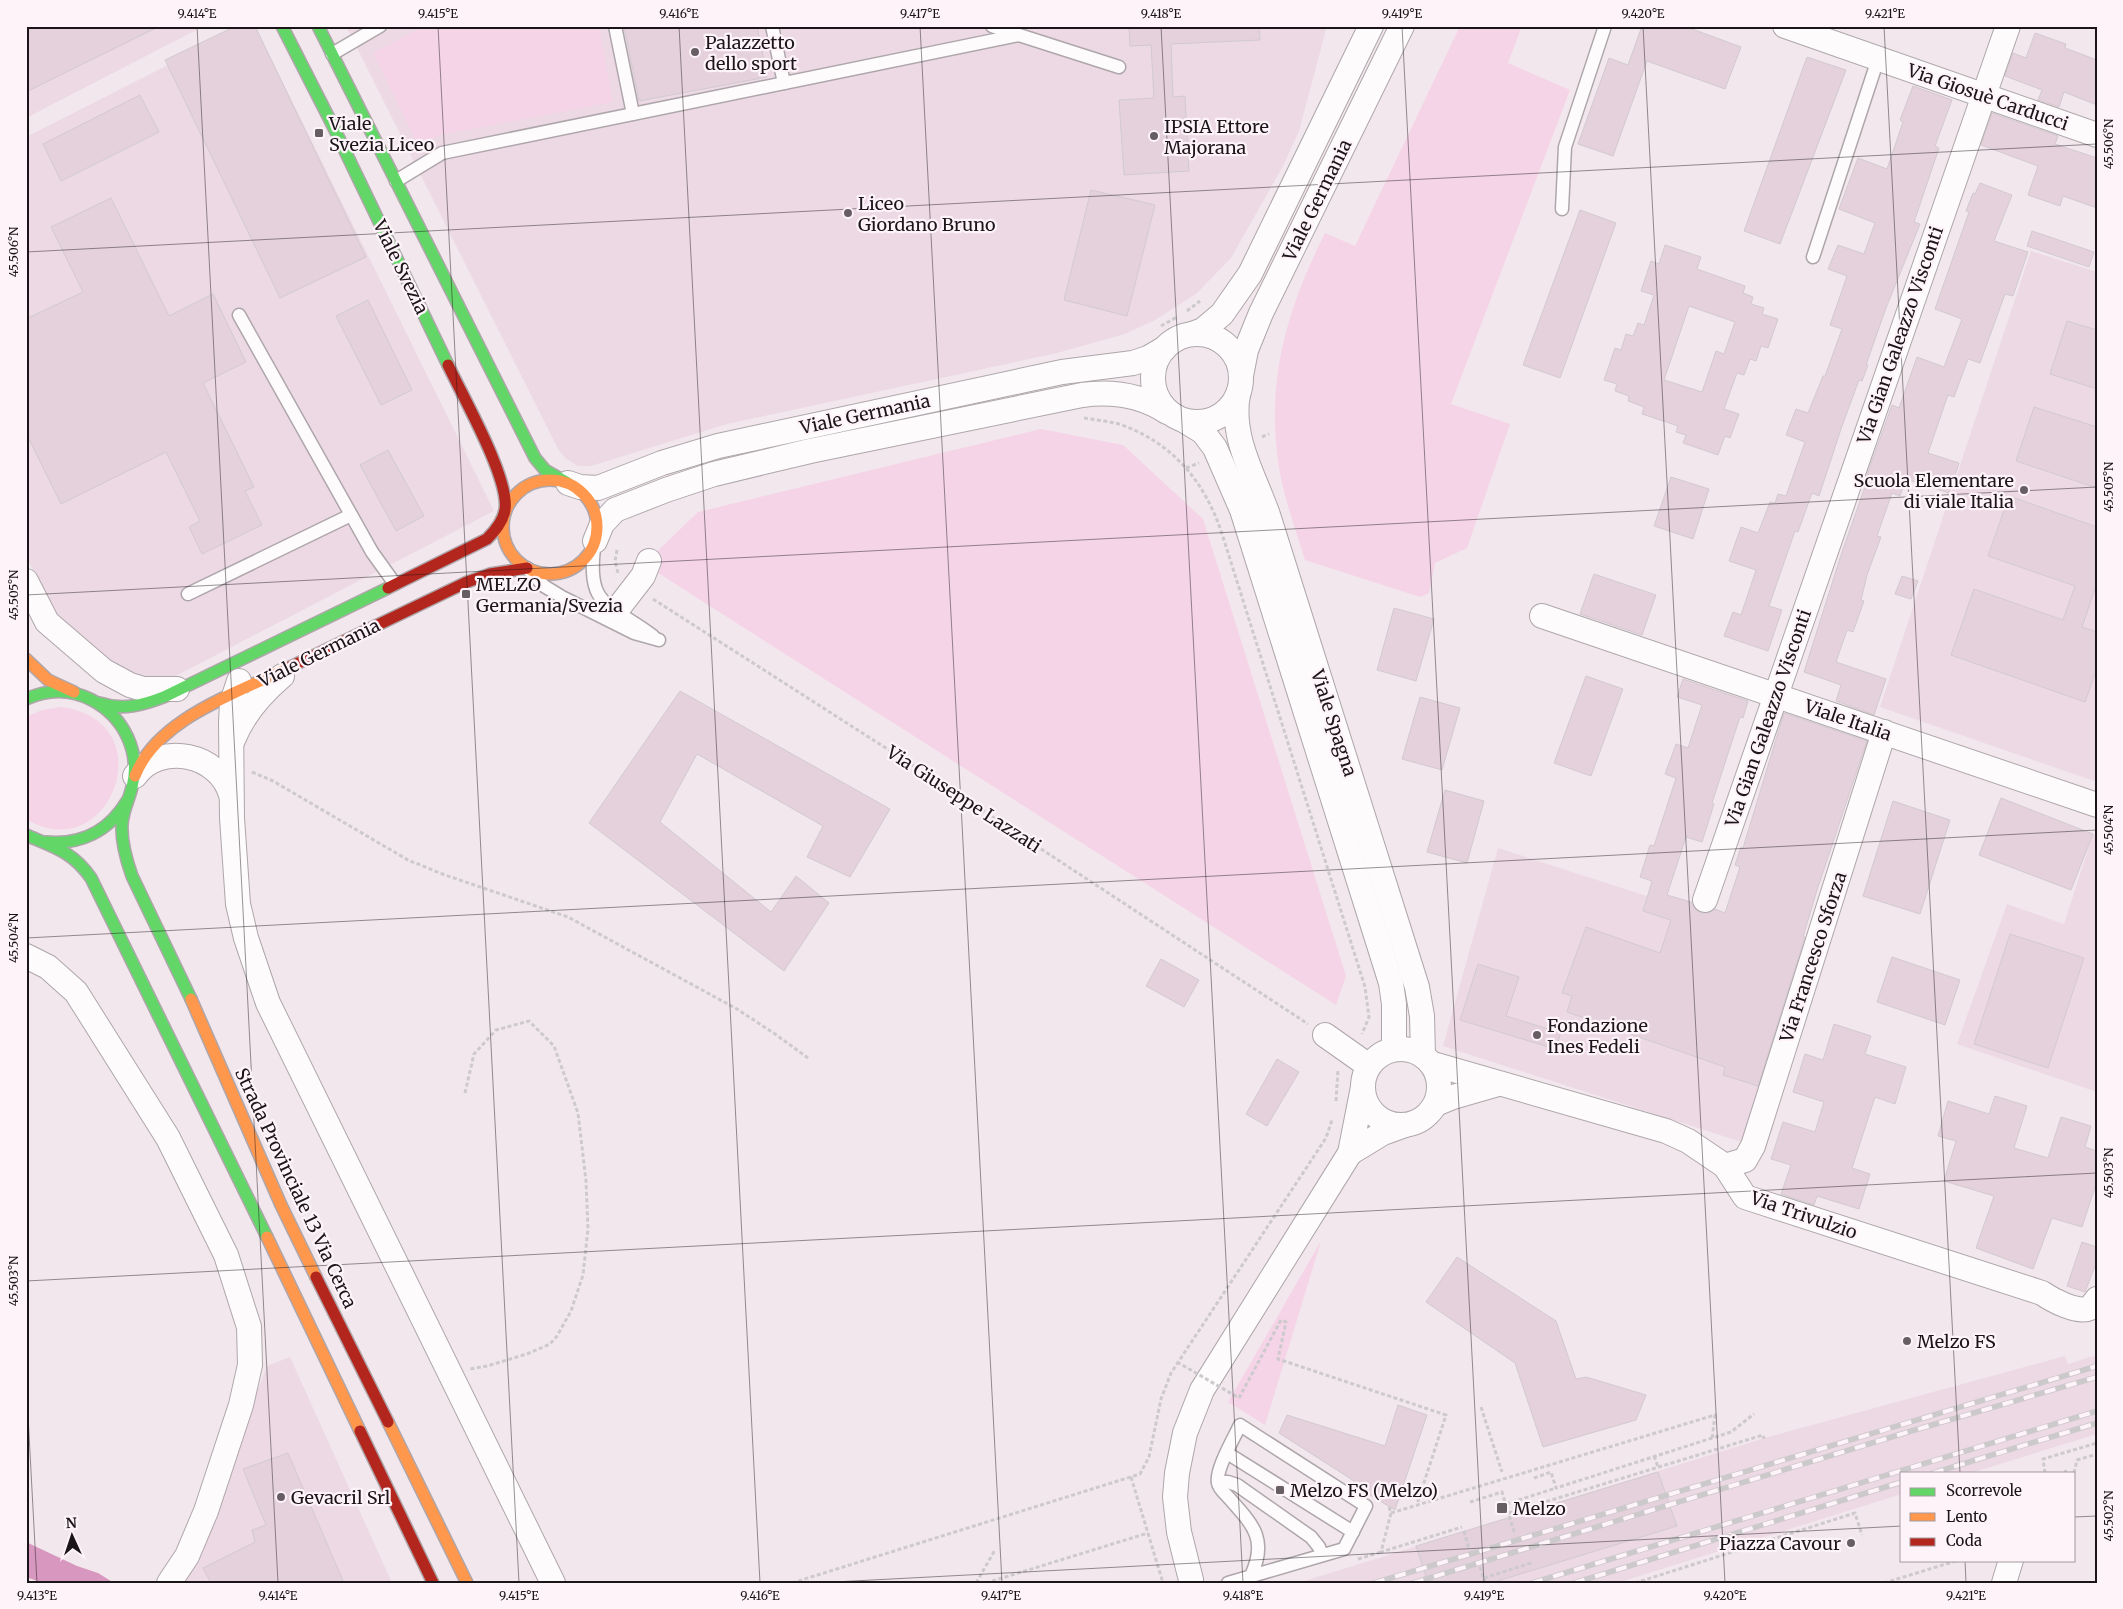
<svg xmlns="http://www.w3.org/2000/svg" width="2123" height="1609" viewBox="0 0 2123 1609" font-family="Merriweather,serif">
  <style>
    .built { fill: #ecd9e4 }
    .green { fill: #f5d4e7 }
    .water { fill: #d797be }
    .building { fill: #e4d1dc; stroke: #d2cace; fill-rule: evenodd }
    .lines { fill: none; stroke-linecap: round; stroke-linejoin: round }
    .lane-casing { stroke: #aea6aa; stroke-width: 15 }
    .street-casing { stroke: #aea6aa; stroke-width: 26 }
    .fast-casing { stroke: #aea6aa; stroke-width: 14 }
    .slow-casing { stroke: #aea6aa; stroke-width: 14 }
    .jam-casing { stroke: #aea6aa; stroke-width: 14 }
    .path { stroke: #cdc9cc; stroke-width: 3; stroke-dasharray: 4 2.5; stroke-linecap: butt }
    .lane { stroke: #fdfbfc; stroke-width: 12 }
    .street { stroke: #fdfbfc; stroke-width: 24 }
    .fast { stroke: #63d668; stroke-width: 11 }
    .slow { stroke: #ff974d; stroke-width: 11 }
    .jam { stroke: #b3261e; stroke-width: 11 }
    .rail-casing { stroke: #ccc9cb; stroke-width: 5.5 }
    .rail { stroke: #fef3f9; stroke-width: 4; stroke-dasharray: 11; stroke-linecap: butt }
    .path-bridge { stroke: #cdc9cc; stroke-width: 3; stroke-dasharray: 4 2.5; stroke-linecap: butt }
    .ticks { fill: none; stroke: #1b1418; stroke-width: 1; stroke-opacity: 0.45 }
    .poi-dot { fill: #665e63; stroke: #fef3f9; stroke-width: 2 }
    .labels { text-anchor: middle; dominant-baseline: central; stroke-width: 4.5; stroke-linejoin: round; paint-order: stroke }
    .poi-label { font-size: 18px; fill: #1b1418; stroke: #fef3f9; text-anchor: start }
    .street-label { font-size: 18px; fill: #1b1418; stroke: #fef3f9 }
    .neatline { fill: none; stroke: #1b1418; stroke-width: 2 }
    .ticks-label { font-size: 12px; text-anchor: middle; fill: #1b1418 }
  </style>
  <rect width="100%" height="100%" fill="#f2e7ed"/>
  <g class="built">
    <path d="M26 26H204L26 118Z"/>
    <path d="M245 26H255L494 511 164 682 121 669 54 612 26 556V137Z"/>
    <path d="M346 26H1327L1299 131 1283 166 1231 258 1196 294 1155 320 1125 334 1057 353 727 424 591 466H578L565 458 558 449Z"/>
    <path d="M2031 251 2097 272V782L1880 707Z"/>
    <path d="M2093 834 2097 835V1092L1957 1044 2007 904 2064 924Z"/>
    <path d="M1498 848 1808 948 1751 1145 1443 1046Z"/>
    <path d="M2097 1355V1434L1971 1473H1902V1494L1617 1583H1298L1768 1437 2065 1356 2068 1364Z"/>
    <path d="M290 1357 392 1583H184L267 1366Z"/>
  </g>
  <g class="green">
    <path d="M424 26H599L613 102 441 135 418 145 373 53Z"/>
    <path d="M1460 26H1522L1508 63 1570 90 1451 404 1510 424 1467 548 1435 563 1429 593 1420 597 1305 560C1297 534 1288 509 1282 483 1263 391 1284 315 1325 233L1355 246Z"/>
    <path d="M1041 429 1123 445 1203 519 1346 976 1336 1005 644 564 698 512Z"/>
    <path d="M61 707C167 721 109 870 26 819V717L42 710Z"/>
    <path d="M1321 1241 1265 1425 1228 1402Z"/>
  </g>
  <path class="water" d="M26 1542 77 1566 98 1573 114 1583H43L26 1577Z"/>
  <g class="building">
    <path d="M26 26H160L26 92Z"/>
    <path d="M236 26H255L366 257 280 298 165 60Z"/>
    <path d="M624 26H757L767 77 639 101Z"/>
    <path d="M1129 26H1259L1260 40 1171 44 1173 97 1185 96 1189 171 1124 175 1119 100 1154 98 1151 45 1130 46Z"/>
    <path d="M1642 26H1684L1741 47 1725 89 1647 61 1613 156 1578 144 1609 58 1628 65Z"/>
    <path d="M2035 33 2066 44 2065 48 2097 60V105L2064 92 2059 107 2038 100 2042 90 2005 76 2013 53 2026 58Z"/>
    <path d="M1807 57 1846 70 1780 244 1744 231Z"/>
    <path d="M1913 86 1952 100 1935 146 1939 148 1914 222 1920 224 1886 308 1866 365H1868L1862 381 1859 380 1842 426 1819 496 1812 493 1798 532 1795 531 1769 606 1782 610 1768 651 1724 636 1733 612 1741 615 1756 570 1729 561 1741 527 1758 533 1770 502 1775 503 1778 494 1786 496 1805 442 1786 435 1796 409 1808 413 1823 376H1825L1842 329 1830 325 1847 276 1828 269 1838 245 1864 254 1875 223 1839 209 1858 158 1887 169 1903 122 1900 120Z"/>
    <path d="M140 95 159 132 61 181 43 144Z"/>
    <path d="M1992 113 2058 136 2055 144 2097 158V208L2063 196 2060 206 2028 195 2038 166 1981 145Z"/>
    <path d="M1980 183 2012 195 1994 241 2028 252 2013 296 2005 294 1980 363 1968 359 1954 397 1948 395 1928 453 1959 463 1949 493 1906 479 1900 496 1892 493 1877 536 1881 537 1867 575 1861 600 1864 601 1853 632 1847 630 1836 662 1886 679 1874 715 1836 701 1841 685 1804 672 1842 552 1866 484 1864 483 1892 405 1899 408 1917 357 1944 367 1962 319 1935 309 1969 212 1966 211 1973 193 1975 194Z"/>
    <path d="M1091 190 1155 205 1127 316 1064 300Z"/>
    <path d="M111 198 169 316 213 294 246 362 203 383 254 487 245 491 262 525 202 554 189 527 200 521 166 452 61 504 26 433V319L83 292 51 227Z"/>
    <path d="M1580 210 1616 223 1560 378 1523 365Z"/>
    <path d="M2032 231 2094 252 2089 267 2027 246Z"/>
    <path d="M1665 245 1701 257 1697 269 1745 286 1743 293 1753 297 1751 304 1764 308 1762 314 1778 319 1768 348 1761 346 1756 361 1750 359 1744 375 1737 373 1724 409 1739 414 1730 438 1725 436 1718 455 1683 443 1686 435 1676 432 1678 426 1642 414 1644 407 1628 401 1629 396 1615 391 1617 384 1604 380 1615 348 1621 350 1626 334 1633 336 1638 323 1644 325 1654 295 1641 291 1651 261 1659 264ZM1689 306 1735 322 1724 354 1716 351 1702 392 1664 380Z"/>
    <path d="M368 300 412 390 381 405 336 316Z"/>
    <path d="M2067 321 2097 330V389L2050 374Z"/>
    <path d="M2034 407 2097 427V488L2016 461Z"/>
    <path d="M388 450 424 516 396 531 360 465Z"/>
    <path d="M1671 477 1709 489 1693 539 1654 526Z"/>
    <path d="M2009 496 2097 527V583L2082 627 2097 632V668L2085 702 1951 655 1974 589 2063 620 2075 586 1988 556Z"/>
    <path d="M1594 574 1656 595 1642 635 1580 614Z"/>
    <path d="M1902 576 1918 581 1911 599 1895 594Z"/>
    <path d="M1394 608 1434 619 1416 681 1377 670Z"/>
    <path d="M1586 676 1623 689 1591 776 1554 763Z"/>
    <path d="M1683 679 1748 701 1743 718 1740 717 1712 803 1714 804 1702 842 1686 837 1667 895 1691 902 1695 909 1701 913H1708L1715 909 1725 913 1740 867 1735 865 1741 847 1743 848 1784 713 1867 741 1817 890 1803 937H1805L1758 1086 1723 1075 1725 1067 1567 1012 1572 996 1562 993 1586 927 1660 953 1671 920 1643 911 1652 881 1640 877 1650 845 1654 846 1676 778 1665 774 1676 744 1688 748 1702 705 1677 697Z"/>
    <path d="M680 691 890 809 850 877 807 857 823 826 697 754 660 822 771 912 796 876 829 903 784 971 589 823Z"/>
    <path d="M1420 697 1460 708 1442 770 1402 759Z"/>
    <path d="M1445 790 1484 801 1467 863 1427 852Z"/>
    <path d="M2001 798 2093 834 2071 890 1979 855Z"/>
    <path d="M1893 801 1950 820 1920 914 1863 896Z"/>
    <path d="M2010 934 2084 958 2048 1068 1974 1044Z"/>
    <path d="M1892 957 1960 980 1945 1025 1877 1002Z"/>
    <path d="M1161 959 1199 980 1184 1007 1146 986Z"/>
    <path d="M1478 964 1519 977 1506 1016 1561 1033 1555 1049 1460 1020Z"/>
    <path d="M1834 1024 1871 1036 1865 1054 1906 1067 1895 1104 1875 1097 1852 1168 1870 1174 1859 1209 1817 1196 1814 1205 1781 1194 1791 1165 1771 1159 1783 1122 1815 1132 1824 1102 1793 1092 1805 1054 1823 1060Z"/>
    <path d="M1277 1059 1299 1072 1267 1126 1246 1114Z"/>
    <path d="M1995 1096 2027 1106 2014 1148 2048 1158 2061 1117 2091 1126 2085 1147 2097 1151V1181L2082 1227 2052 1218 2033 1269 1976 1248 1994 1196 1944 1181 1956 1141 1938 1136 1948 1101 1989 1114Z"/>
    <path d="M2082 1242 2097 1247V1261L2085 1292 2067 1286Z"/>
    <path d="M1457 1257 1556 1321 1576 1379 1586 1377 1646 1395 1636 1420 1543 1447 1515 1363 1426 1302Z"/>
    <path d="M1398 1405 1427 1415 1395 1510 1370 1495V1493L1351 1479 1279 1433 1287 1415 1385 1446Z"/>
    <path d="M288 1453 344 1583H211L203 1568 255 1542 252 1530 266 1525 243 1469Z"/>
    <path d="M1658 1472 1677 1526 1491 1583H1428L1416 1546Z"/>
  </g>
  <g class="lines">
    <g class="lane-casing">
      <g id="lane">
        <path d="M615 26 633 114"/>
        <path d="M772 26 784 83"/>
        <path d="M992 26 1018 35"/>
        <path d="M332 54 380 26"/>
        <path d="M396 181 442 153 1019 35 1119 67"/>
        <path d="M1562 209 1565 147 1605 26"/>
        <path d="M1813 257 1878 59"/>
        <path d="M239 315 372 552 395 584"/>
        <path d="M595 541C585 607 607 602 653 636"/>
        <path d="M527 568 544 586 562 597 634 633 659 640"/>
        <path d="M188 594 351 515"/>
        <path d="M1227 1453 1353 1532"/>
        <path d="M1218 1482H1228L1237 1485 1311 1537 1319 1547 1322 1555"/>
        <path d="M1228 1583 1344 1549 1366 1506 1240 1425C1234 1438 1215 1470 1218 1483 1219 1489 1225 1493 1229 1498 1253 1525 1268 1539 1251 1576"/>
      </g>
    </g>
    <g class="street-casing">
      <g id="street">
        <path d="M1785 26 2097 135"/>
        <circle cx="1197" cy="378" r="44"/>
        <path d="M1192 334 1203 330 1222 314 1250 274 1371 26"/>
        <path d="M1241 376 1246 350 1261 313 1402 26"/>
        <path d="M1238 394C1230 437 1254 475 1268 515L1417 987 1422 1016 1423 1055"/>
        <path d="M1185 421 1203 432 1215 448 1242 510 1391 983 1394 1004V1049"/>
        <path d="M568 483 580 487 598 488 662 463 718 446 1062 372 1133 363 1148 358 1165 348"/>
        <path d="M595 541 602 524 615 510 666 490 714 474 810 451 1082 395C1112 391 1141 395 1167 412"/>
        <path d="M26 581 47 622 104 671 130 685 143 689H177"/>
        <path d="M616 611 643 576 649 561"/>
        <path d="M1542 616 2097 805"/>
        <path d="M239 681 232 702 231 722 232 818 238 904 246 938 268 1003 553 1583"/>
        <path d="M233 740C243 714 261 694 282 676"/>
        <path d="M135 776C160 741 220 754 231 795"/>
        <path d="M1705 900 2008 26"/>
        <path d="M26 956 48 967 76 992 168 1138 226 1255 249 1327 250 1365 241 1405 206 1511 187 1556 169 1583"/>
        <path d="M1325 1035 1369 1066"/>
        <circle cx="1401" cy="1087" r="38"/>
        <path d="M1433 1064 1666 1131 1688 1141 1725 1166 1745 1197 2042 1293C2052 1300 2078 1314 2090 1308L2097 1299"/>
        <path d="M1436 1104 1453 1097 1498 1084"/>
        <path d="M1350 1153 1383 1133 1405 1125"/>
        <path d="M1725 1166 1745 1160 1753 1146 1884 732"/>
        <path d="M1191 1580 1179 1532 1175 1497 1177 1473 1185 1433 1202 1390 1350 1153 1363 1087"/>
        <path d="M2004 1583 2011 1560"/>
      </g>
    </g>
    <g class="fast-casing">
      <g id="fast">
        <path d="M282 26 333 126 448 365"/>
        <path d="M318 26 535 458 545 470 568 483"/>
        <path d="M26 699C48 689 71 689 92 700 124 717 141 752 132 787 129 800 123 810 122 824 121 842 126 859 132 876L191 999"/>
        <path d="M99 703C123 711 143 705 166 696L388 588"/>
        <path d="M26 835C54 847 73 852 91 878L267 1237"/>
        <path d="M46 842C81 845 109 831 127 801"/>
      </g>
    </g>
    <g class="slow-casing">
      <g id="slow">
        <circle cx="550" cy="527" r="47"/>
        <path d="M26 659 48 680 74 692"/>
        <path d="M135 776C157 719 235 694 286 669"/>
        <path d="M191 999 281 1205 316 1277"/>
        <path d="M267 1237 360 1431"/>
        <path d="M388 1422 467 1583"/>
      </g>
    </g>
    <g class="jam-casing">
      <g id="jam">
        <path d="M388 588 487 539C495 531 503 522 505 510 510 479 463 397 448 365"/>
        <path d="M286 669 467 582 490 574 527 568"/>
        <path d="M316 1277 388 1422"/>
        <path d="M360 1431 433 1583"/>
      </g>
    </g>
    <g class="path">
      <path d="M1187 311 1200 301"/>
      <path d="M1161 326 1177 317"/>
      <path d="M1084 418C1096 420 1108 421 1119 424 1174 443 1206 483 1223 537L1365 987 1369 1017 1362 1034"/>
      <path d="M1262 437 1269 434"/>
      <path d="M1186 468 1199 463"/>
      <path d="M617 550 615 561 618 573"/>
      <path d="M653 599 942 784 1308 1024"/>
      <path d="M252 772 273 781 408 860 445 875 568 917 737 1009 775 1034 808 1058"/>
      <path d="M465 1093 474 1054 496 1030 529 1021 554 1046 578 1113 586 1181 588 1229 583 1275 571 1311 557 1336 550 1344 527 1354 487 1366 470 1369"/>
      <path d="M1336 1101 1338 1070"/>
      <path d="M1239 1398 1281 1320 1286 1322 1278 1359 1446 1415 1417 1504"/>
      <path d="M1481 1407 1502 1472"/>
      <path d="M1654 1456 1658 1467"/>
      <path d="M2065 1470 2066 1473"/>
      <path d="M2045 1473 2043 1459 2097 1443"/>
      <path d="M2074 1473 2077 1460 2097 1454"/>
      <path d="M1131 1477 1163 1583"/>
      <path d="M1534 1478 1551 1472 1556 1488 1731 1432 1754 1414"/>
      <path d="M1470 1502 1502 1492 1515 1535"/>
      <path d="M1506 1504 1556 1488"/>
      <path d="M1389 1507 1391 1513 1381 1552 1462 1527"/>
      <path d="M1391 1513 1715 1415 1712 1439"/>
      <path d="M1509 1513 1763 1435 1764 1439"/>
      <path d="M1464 1531 1469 1549"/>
      <path d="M1358 1559 1381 1552"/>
      <path d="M1480 1567 1485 1583"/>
      <path d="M1484 1578 1531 1563"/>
      <path d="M792 1583 1140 1474 1149 1457 1161 1399 1171 1373 1326 1138 1332 1120"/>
      <path d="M976 1583 995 1550"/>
      <path d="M986 1583 1148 1533"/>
      <path d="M1635 1583 1855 1513 1862 1535"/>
      <path d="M1884 1583 1959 1560"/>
    </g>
    <use href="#lane" class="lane"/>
    <use href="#street" class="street"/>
    <use href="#fast" class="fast"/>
    <use href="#slow" class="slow"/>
    <use href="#jam" class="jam"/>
    <g class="rail-casing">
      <g id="rail">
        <path d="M1933 1473 2097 1423"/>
        <path d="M1374 1583 2097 1366"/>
        <path d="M1413 1583 1908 1432 2097 1377"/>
        <path d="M1532 1583 2097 1411"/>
        <path d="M1574 1583 1902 1482"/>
      </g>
    </g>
    <use href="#rail" class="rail"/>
    <path class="path-bridge" d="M1177 1362 1239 1398"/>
  </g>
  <path class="ticks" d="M197 26 278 1583M438 26 519 1583M679 26 760 1583M920 26 1002 1583M1161 26 1243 1583M1402 26 1484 1583M1643 26 1725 1583M1884 26 1960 1473M26 252 2097 144M26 595 2097 487M26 938 2097 830M26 1281 2097 1173M26 1378 37 1583M2074 1517 2097 1516M1965 1560 1966 1583M815 1583 1902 1526"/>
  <g class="poi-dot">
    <circle cx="695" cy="52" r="5"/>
    <rect x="314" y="128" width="10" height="10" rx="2.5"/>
    <circle cx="1154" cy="136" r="5"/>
    <circle cx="848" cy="213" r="5"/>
    <circle cx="2024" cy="490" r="5"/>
    <rect x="461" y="589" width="10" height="10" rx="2.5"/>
    <circle cx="1537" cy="1035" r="5"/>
    <circle cx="1907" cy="1341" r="5"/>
    <rect x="1275" y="1485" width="10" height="10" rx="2.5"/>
    <circle cx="281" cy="1497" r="5"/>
    <rect x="1496" y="1502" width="12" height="12" rx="2.5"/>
    <circle cx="1851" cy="1543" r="5"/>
  </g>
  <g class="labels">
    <g class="poi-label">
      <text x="705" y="42">Palazzetto<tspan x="705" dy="21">dello sport</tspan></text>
      <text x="329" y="123">Viale<tspan x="329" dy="21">Svezia Liceo</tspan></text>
      <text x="1164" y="126">IPSIA Ettore<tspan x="1164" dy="21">Majorana</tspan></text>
      <text x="858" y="203">Liceo<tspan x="858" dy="21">Giordano Bruno</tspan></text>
      <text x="2014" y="480" text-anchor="end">Scuola Elementare<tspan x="2014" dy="21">di viale Italia</tspan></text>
      <text x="476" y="584">MELZO<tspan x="476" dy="21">Germania/Svezia</tspan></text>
      <text x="1547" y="1025">Fondazione<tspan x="1547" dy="21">Ines Fedeli</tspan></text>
      <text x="1917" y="1341">Melzo FS</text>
      <text x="1290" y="1490">Melzo FS (Melzo)</text>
      <text x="291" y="1497">Gevacril Srl</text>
      <text x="1513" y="1508">Melzo</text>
      <text x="1841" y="1543" text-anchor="end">Piazza Cavour</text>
    </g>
    <g class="street-label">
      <text transform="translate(1988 97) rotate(19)">Via Giosuè Carducci</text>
      <text transform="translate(1317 200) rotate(-64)">Viale Germania</text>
      <text transform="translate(401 267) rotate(64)">Viale Svezia</text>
      <text transform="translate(1900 335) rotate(-71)">Via Gian Galeazzo Visconti</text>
      <text transform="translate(865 414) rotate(-12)">Viale Germania</text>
      <text transform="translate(319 653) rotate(-26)">Viale Germania</text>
      <text transform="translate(1768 718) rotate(-71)">Via Gian Galeazzo Visconti</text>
      <text transform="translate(1848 720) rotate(19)">Viale Italia</text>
      <text transform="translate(1334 723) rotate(72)">Viale Spagna</text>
      <text transform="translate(964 799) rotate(33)">Via Giuseppe Lazzati</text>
      <text transform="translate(1813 957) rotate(-72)">Via Francesco Sforza</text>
      <text transform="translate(296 1188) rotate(65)">Strada Provinciale 13 Via Cerca</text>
      <text transform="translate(1804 1215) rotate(19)">Via Trivulzio</text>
    </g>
  </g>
  <rect width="2123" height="1609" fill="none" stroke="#fef3f9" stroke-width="55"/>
  <rect x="1900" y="1472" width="175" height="90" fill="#fef3f9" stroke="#a39a9f"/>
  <rect x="1910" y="1488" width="25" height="8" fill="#63d668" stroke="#a39a9f"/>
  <text x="1946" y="1496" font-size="15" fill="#1b1418">Scorrevole</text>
  <rect x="1910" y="1513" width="25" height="8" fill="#ff974d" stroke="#a39a9f"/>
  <text x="1946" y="1522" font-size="15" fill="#1b1418">Lento</text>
  <rect x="1910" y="1538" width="25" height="8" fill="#b3261e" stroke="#a39a9f"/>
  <text x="1946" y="1546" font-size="15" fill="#1b1418">Coda</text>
  <g transform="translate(72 1536) rotate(357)" stroke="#fef3f9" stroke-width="4" paint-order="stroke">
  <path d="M0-4L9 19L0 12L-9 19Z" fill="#1b1418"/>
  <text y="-8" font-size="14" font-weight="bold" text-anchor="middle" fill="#1b1418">N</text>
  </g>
  <rect x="28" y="28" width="2068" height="1554" class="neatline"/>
  <g class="ticks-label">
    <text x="197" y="18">9.414°E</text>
    <text x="438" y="18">9.415°E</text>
    <text x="679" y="18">9.416°E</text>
    <text x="920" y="18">9.417°E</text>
    <text x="1161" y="18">9.418°E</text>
    <text x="1402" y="18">9.419°E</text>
    <text x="1643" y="18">9.420°E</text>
    <text x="1885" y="18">9.421°E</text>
    <text transform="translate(2109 144) rotate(-90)" y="4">45.506°N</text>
    <text transform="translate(14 252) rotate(-90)" y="4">45.506°N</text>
    <text transform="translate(2109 487) rotate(-90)" y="4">45.505°N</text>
    <text transform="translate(14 595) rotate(-90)" y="4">45.505°N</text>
    <text transform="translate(2109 830) rotate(-90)" y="4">45.504°N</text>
    <text transform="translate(14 938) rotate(-90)" y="4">45.504°N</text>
    <text transform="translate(2109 1173) rotate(-90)" y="4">45.503°N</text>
    <text transform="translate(14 1281) rotate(-90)" y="4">45.503°N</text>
    <text transform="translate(2109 1516) rotate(-90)" y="4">45.502°N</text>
    <text x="37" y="1600">9.413°E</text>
    <text x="278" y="1600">9.414°E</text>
    <text x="519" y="1600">9.415°E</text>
    <text x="760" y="1600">9.416°E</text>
    <text x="1001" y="1600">9.417°E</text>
    <text x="1243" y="1600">9.418°E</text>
    <text x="1484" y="1600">9.419°E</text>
    <text x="1725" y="1600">9.420°E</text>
    <text x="1966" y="1600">9.421°E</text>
  </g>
</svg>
